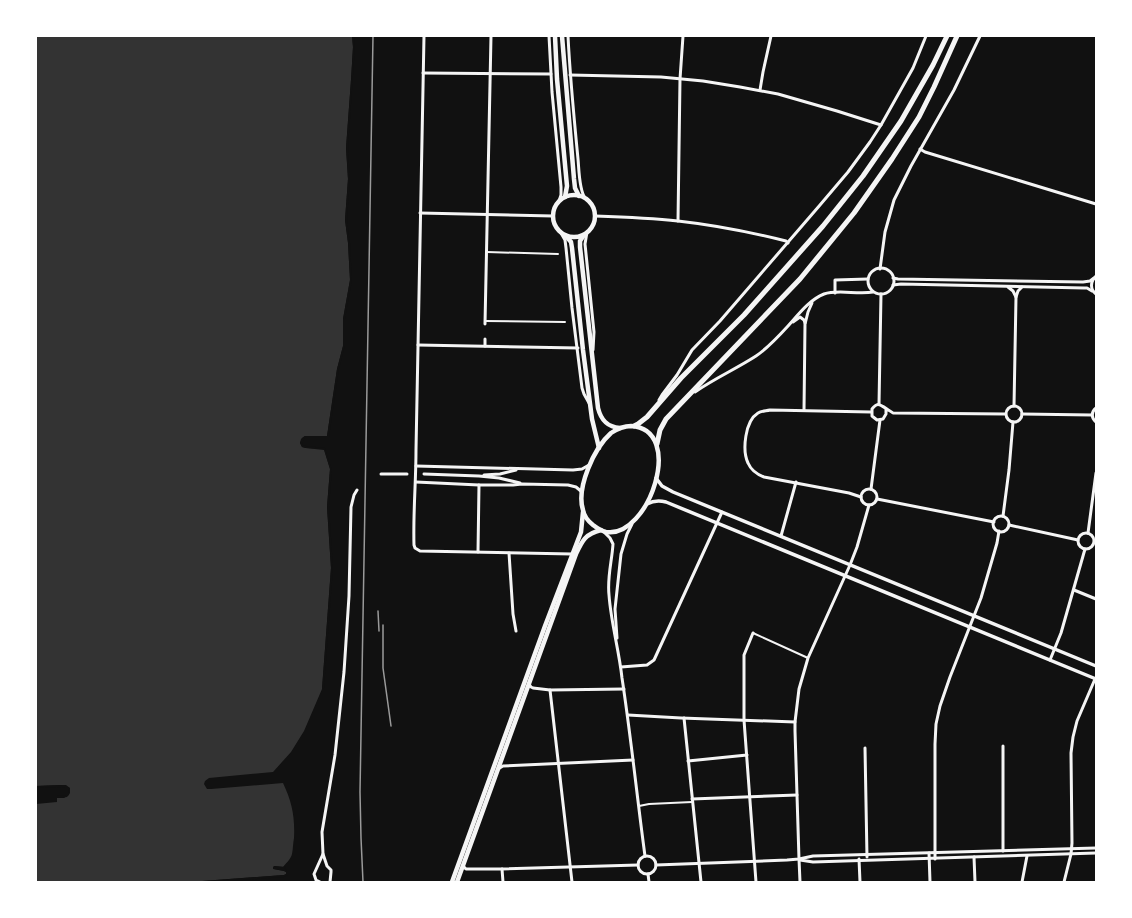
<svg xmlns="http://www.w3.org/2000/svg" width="1132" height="918" viewBox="0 0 1132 918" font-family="'Alegreya Sans',sans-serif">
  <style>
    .water { fill: #333 }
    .pier { fill: #111 }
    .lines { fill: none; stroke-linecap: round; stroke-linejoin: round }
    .pedestrian { stroke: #f5f5f5; stroke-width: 2 }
    .minor { stroke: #f5f5f5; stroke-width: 3 }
    .tertiary { stroke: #f5f5f5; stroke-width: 3.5 }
    .primary { stroke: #f5f5f5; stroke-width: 4.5 }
    .trunk { stroke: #f5f5f5; stroke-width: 5 }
    .rail { stroke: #9a9a9a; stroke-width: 1.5 }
  </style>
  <rect width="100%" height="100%" fill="#111"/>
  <path class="water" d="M36 36H352L353 47 351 80 346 148 348 179 345 220 348 243 350 280 343 319V346L337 369 327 436H305L302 438 300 443 302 447 306 448 324 449 330 469 327 507 331 568 322 689 304 731 291 752 273 772 209 778 205 781 204 784 207 789H211L283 783C292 802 295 817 294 838 293 843 293 849 292 854 291 859 286 863 283 867L274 866V869L284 871 286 872V874L284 875 189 882H36V804L57 802V798H64L69 795 70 788 61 785 36 786Z"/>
  <g class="pier">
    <path d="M352 36H354L355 47 348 148 350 179 347 220 350 243 352 281 345 319V346L339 369 329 437 327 438H305L302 443 303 445 306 446 325 448 332 469 329 507 333 568 324 688 322 689 331 568 327 507 330 469 324 450 306 448 302 447 300 443 301 439 305 436H327L337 369 343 346V319L350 280 348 243 345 220 348 179 346 148 351 80 353 47Z"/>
    <path d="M62 785H66L70 788V793L67 797 57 798V796L66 795 69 792 68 789 65 787 36 788V786Z"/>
    <path d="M274 866 286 867 284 868 288 871V875L284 877 218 882H189L284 875 286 874V872L284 871 273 869V867Z"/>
  </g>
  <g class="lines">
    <g class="pedestrian">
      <path d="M487 252 558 254"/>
      <path d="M485 321 565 322"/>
      <path d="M753 633 808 658"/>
      <path d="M639 806 649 804 692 802"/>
    </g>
    <g class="minor">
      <path d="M424 36 416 450C416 482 413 513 414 545L415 548 420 551 572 554"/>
      <path d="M549 36 552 92 561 187V195L559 201"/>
      <path d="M568 36C570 77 574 118 578 159 579 169 579 190 585 198"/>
      <path d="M423 73 551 74"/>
      <path d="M570 75 661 77 703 81 740 87 778 94 837 111 881 125"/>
      <path d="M760 90 763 72 771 36"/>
      <path d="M920 149 925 152 1096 204"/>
      <path d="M420 213 553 216"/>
      <path d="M595 216C623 217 650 218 678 221 714 225 750 232 786 241L788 243"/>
      <path d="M678 221 680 79 683 36"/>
      <path d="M587 232 585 244 594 332 593 350"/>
      <path d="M561 233 565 240 566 248 572 308 582 388 584 394 589 403"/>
      <circle cx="881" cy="281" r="13"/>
      <path d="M880 269 885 232 894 200 911 166 954 90 980 36"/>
      <path d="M1096 276C1090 282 1090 289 1096 294"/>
      <path d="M893 278 898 279 1083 282 1090 281 1094 278"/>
      <path d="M893 285 901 284 1084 288H1087L1092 291"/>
      <path d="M1008 287 1013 291 1016 297 1014 406"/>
      <path d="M835 293V280L868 279"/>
      <path d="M1016 297 1018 291 1022 287"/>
      <path d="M793 322 800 317 804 320 805 323"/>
      <path d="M485 324 491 36"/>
      <path d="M418 345 578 348"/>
      <path d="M485 346V339"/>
      <path d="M695 392C715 378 736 369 756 356 768 348 778 337 788 326 798 315 809 300 824 294 838 289 858 295 873 292"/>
      <path d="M659 400 662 395 677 375 692 350 720 321 820 205 848 172 870 142 881 125 913 68 926 36"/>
      <path d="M879 404 881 294"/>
      <circle cx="1014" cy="414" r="8"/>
      <path d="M1096 408C1091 412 1091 418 1096 422"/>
      <path d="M886 409V414L883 419 877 420 872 416V409C878 401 880 405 887 409 889 411 891 411 893 413L1005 414"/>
      <path d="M804 410 805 324 808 312 812 303"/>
      <path d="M1022 414 1092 415"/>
      <path d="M416 466 573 470 582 469 589 465"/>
      <path d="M381 474H407"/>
      <path d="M424 474 479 476 499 478 520 483"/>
      <path d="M484 475 500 474 516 470"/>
      <path d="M416 482 479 485H513L522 484 568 485 576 487 582 492"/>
      <circle cx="869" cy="497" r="8"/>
      <path d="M871 489 880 420"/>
      <path d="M861 497 849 493 764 477C756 474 751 470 748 463 742 450 745 421 758 413 761 411 766 411 770 410L871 412"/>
      <path d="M877 499 994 522"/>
      <circle cx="1001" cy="524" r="8"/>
      <path d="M1003 516 1009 470 1013 422"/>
      <path d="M1009 525 1078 540"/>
      <path d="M604 532 610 538 613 544C612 561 607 577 609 595 611 623 619 650 622 678 631 737 637 797 645 856"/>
      <circle cx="1086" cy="541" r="8"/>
      <path d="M1088 533 1096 473"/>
      <path d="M781 536 796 482"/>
      <path d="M478 552 479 485"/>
      <path d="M509 553 513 614 516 631"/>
      <path d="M1074 590 1096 599"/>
      <path d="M753 633 744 655V720L756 882"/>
      <path d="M617 638 615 609 621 554 627 534 632 524"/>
      <path d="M1050 660 1061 633 1085 549"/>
      <path d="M621 667 647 665 654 660 722 512"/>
      <path d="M529 684 531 687 533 688 550 690 624 689"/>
      <path d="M550 690 572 882"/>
      <path d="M628 715 681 718 795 722"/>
      <path d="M684 718 701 882"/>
      <path d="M1003 746V851"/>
      <path d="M865 748 867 857"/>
      <path d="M688 761 747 755"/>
      <path d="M498 769 503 766 633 760"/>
      <path d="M692 799 797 795"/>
      <path d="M929 853 930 882"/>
      <circle cx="647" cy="865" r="9"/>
      <path d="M974 857 975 882"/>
      <path d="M859 859 860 882"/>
      <path d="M935 859V744L936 724 940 706 950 677 981 598 997 543 999 531"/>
      <path d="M800 860 813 862 1096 853"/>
      <path d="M656 865 787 860 799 859 813 856 1096 848"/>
      <path d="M463 866 466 869H502L638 865"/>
      <path d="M502 869 503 882"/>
      <path d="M648 874 649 882"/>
      <path d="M320 882 316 880 314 874 323 854"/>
      <path d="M330 882 331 872V870L327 866 323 854 322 832 335 755 344 672 349 596 351 507 354 495 357 490"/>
      <path d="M800 882 799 859 795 731V722L799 689 808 658 850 565 857 547 869 505"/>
      <path d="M1022 882 1027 856"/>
      <path d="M1064 882 1071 854 1072 843 1071 753 1073 737 1077 721 1095 679"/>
    </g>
    <g class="tertiary">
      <path d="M656 478 662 486 673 492 1096 666"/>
      <path d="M647 504C654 500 659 500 666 502L1096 679"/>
    </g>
    <g class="primary">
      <path d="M555 36 557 79 567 186 565 197"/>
      <path d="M562 36 574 179 575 188 579 196"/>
      <circle cx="574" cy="216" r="21"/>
      <path d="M584 235 580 241V247L598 408C601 420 607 427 620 428"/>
      <path d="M566 236 571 242 572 248 583 350 592 419 599 448"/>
      <path d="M631 426C686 429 649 539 606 532 601 531 597 528 593 525 588 521 584 516 583 510 576 488 594 448 611 433 617 429 623 426 631 426Z"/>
      <path d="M452 882 545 626 581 532 583 512"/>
      <path d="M457 882 576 554C582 541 585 534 601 530"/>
    </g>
    <g class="trunk">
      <path d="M634 426 638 424 647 417 681 378 744 315 823 226 863 176 901 121 933 65 947 36"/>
      <path d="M657 444 660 430 666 419 800 279 854 213 892 159 919 117 934 87 957 36"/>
    </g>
    <g class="rail">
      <path d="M378 611 379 631"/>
      <path d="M383 625V668L391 726"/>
      <path d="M363 882 361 838 360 792 373 36"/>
    </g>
  </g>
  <rect width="1132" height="918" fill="none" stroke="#ffffff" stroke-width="74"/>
</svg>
